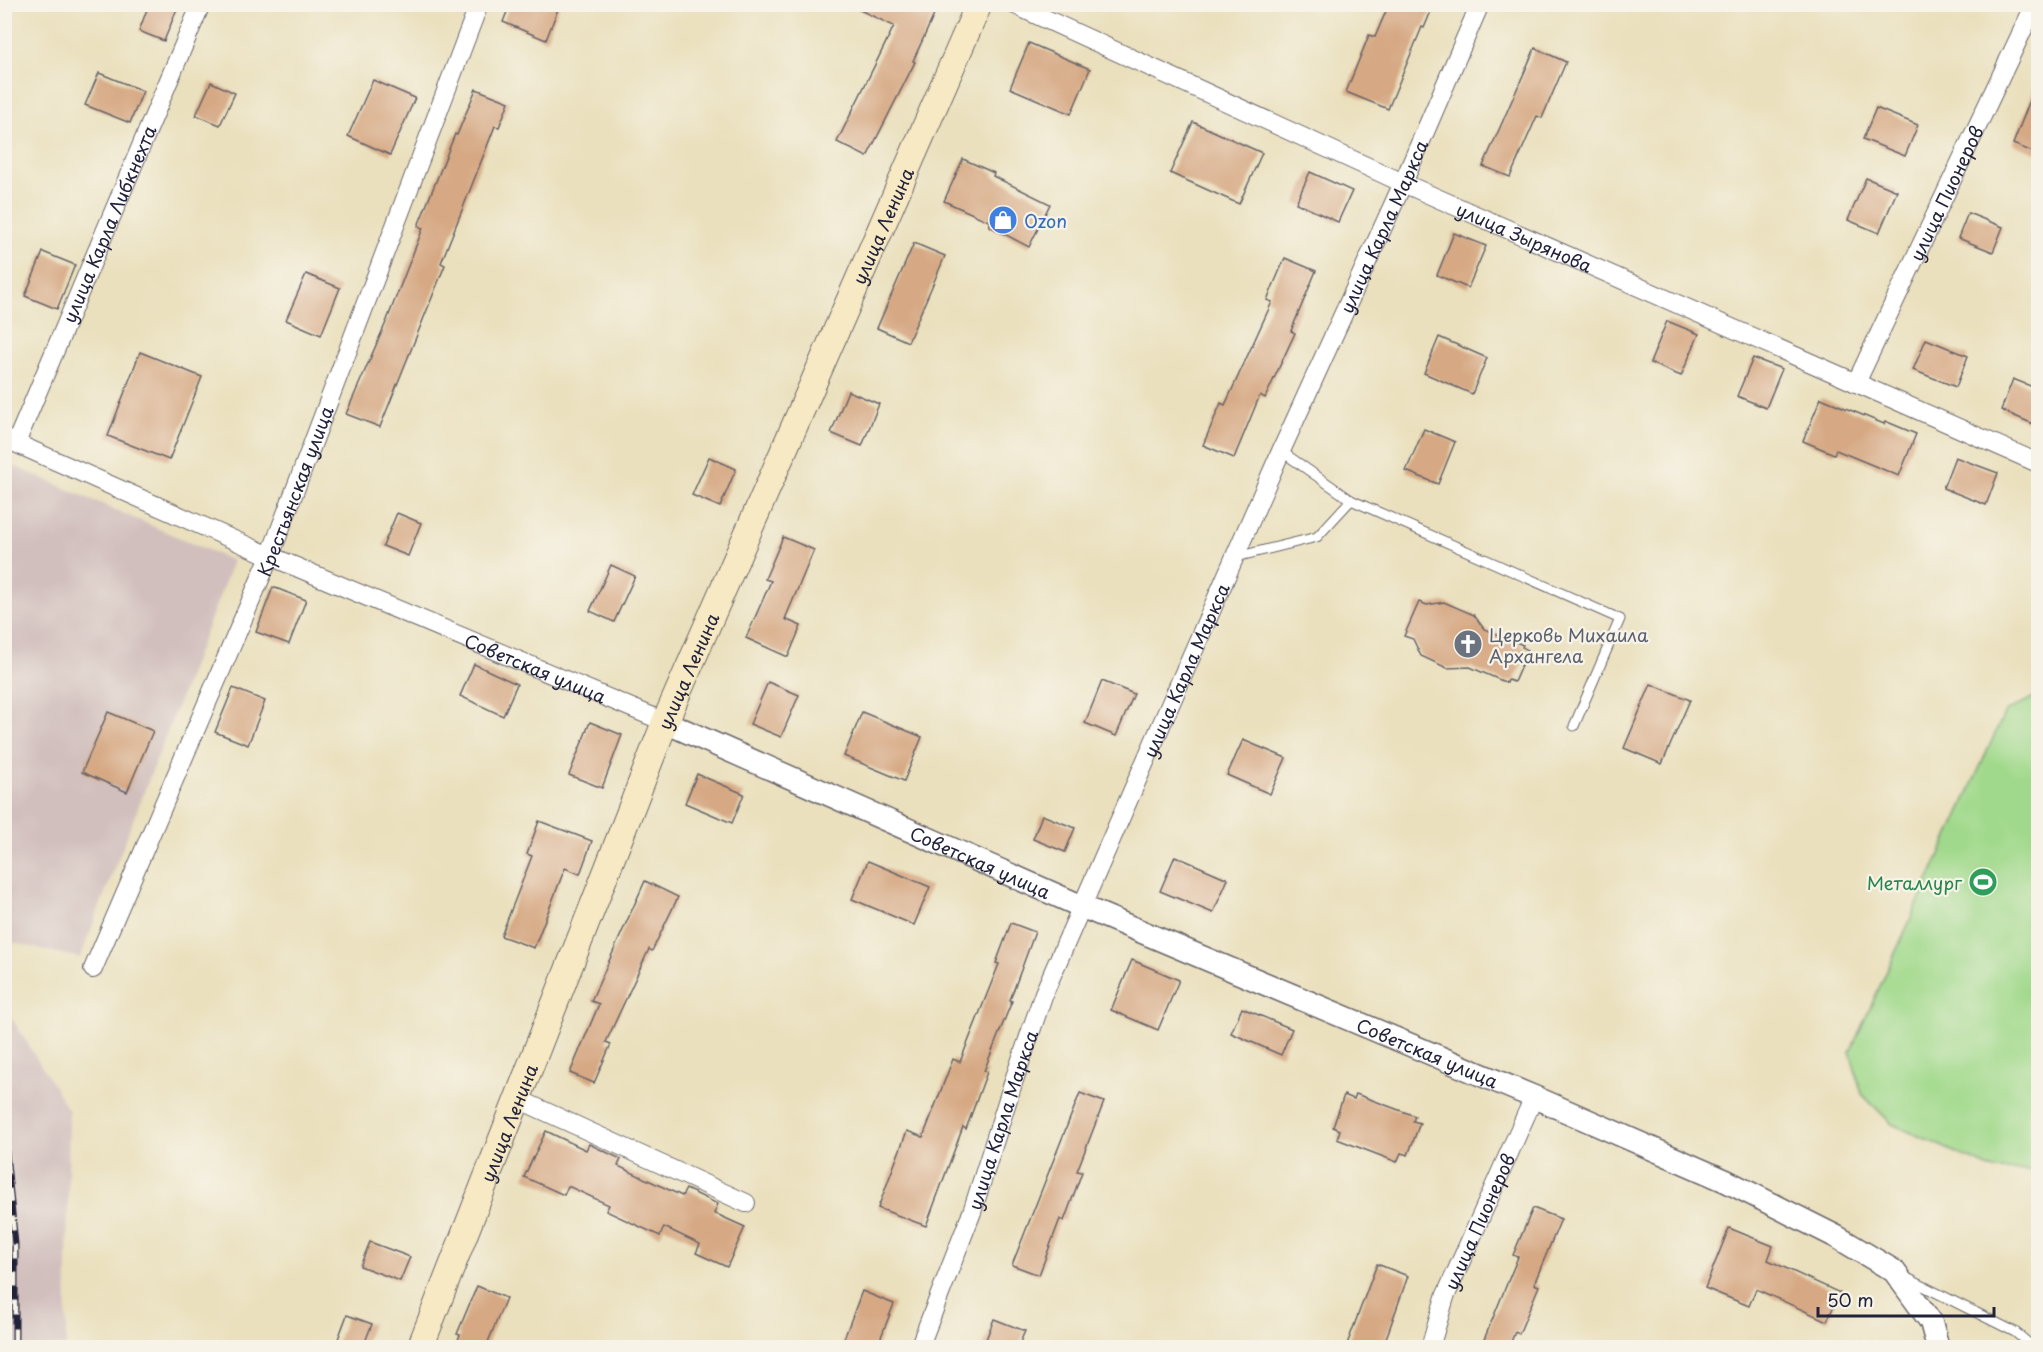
<svg xmlns="http://www.w3.org/2000/svg" width="2043" height="1352" viewBox="0 0 2043 1352" font-family="'Playpen Sans',sans-serif">
  <style>
    .industrial { fill: #d1bfbd }
    .green { fill: #a0d98b; stroke: #617e63; stroke-width: 1.5 }
    .building { fill: #d6a883 }
    .lines { fill: none; stroke-linecap: round; stroke-linejoin: round }
    .service-casing { stroke: #686468; stroke-width: 11 }
    .minor-casing { stroke: #686468; stroke-width: 20 }
    .tertiary-casing { stroke: #686468; stroke-width: 25 }
    .secondary-casing { stroke: #686468; stroke-width: 28 }
    .service { stroke: #fff; stroke-width: 9 }
    .minor { stroke: #fff; stroke-width: 18 }
    .tertiary { stroke: #fff; stroke-width: 22 }
    .secondary { stroke: #f7e9c3; stroke-width: 26 }
    .rail-casing { stroke: #22223b; stroke-width: 7 }
    .rail { stroke: #f7f3e8; stroke-width: 4.5; stroke-dasharray: 14; stroke-linecap: butt }
    .labels { text-anchor: middle; dominant-baseline: central; stroke-width: 4.5; stroke-linejoin: round; paint-order: stroke }
    .street-label { font-size: 18px; fill: #22223b; stroke: #f7f3e8 }
    .shop-label { font-size: 18px; fill: #366cbe; stroke: #f7f3e8; text-anchor: start }
    .worship-label { font-size: 18px; fill: #5b616d; stroke: #f7f3e8; text-anchor: start }
    .leisure-label { font-size: 18px; fill: #27864d; stroke: #f7f3e8; text-anchor: end }
  </style>
  <rect width="100%" height="100%" fill="#f7f3e8"/>
  <filter id="ink" filterUnits="userSpaceOnUse"><feTurbulence type="fractalNoise" baseFrequency=".0167" numOctaves="2"/><feDisplacementMap in="SourceGraphic" scale="12" xChannelSelector="R" yChannelSelector="G"/><feConvolveMatrix kernelMatrix="1 2 1 2 8 2 1 2 1" color-interpolation-filters="sRGB"/></filter>
  <filter id="wash" filterUnits="userSpaceOnUse"><feTurbulence type="fractalNoise" baseFrequency=".008" numOctaves="4" result="noise"/><feDisplacementMap in="SourceGraphic" scale="24" xChannelSelector="R" yChannelSelector="G"/><feGaussianBlur stdDeviation="1.35" result="paint"/><feColorMatrix in="noise" values="0 0 0 0 0 0 0 0 0 0 0 0 0 0 0 0 0 1.4 0 .05"/><feComposite in="paint" operator="in"/></filter>
  <g filter="url(#wash)">
    <rect width="100%" height="100%" fill="#eae0bd"/>
    <g class="industrial">
      <path d="M5 462 233 561 80 958 5 941Z"/>
      <path d="M5 1007 69 1111 66 1347H5Z"/>
    </g>
    <path class="green" d="M2038 695V1171L1994 1170 1892 1124 1862 1094 1850 1052 2005 712Z"/>
    <g id="blocks">
      <g class="building">
        <path d="M149 4H179L164 41 139 31Z"/>
        <path d="M510 4H560L546 40 503 22Z"/>
        <path d="M847 4H939L913 61 915 62 867 157 837 142 894 26Z"/>
        <path d="M1389 4H1434L1424 28 1422 27 1388 109 1346 92 1369 35 1375 37Z"/>
        <path d="M1029 43 1090 69 1071 114 1010 88Z"/>
        <path d="M1535 48 1566 62 1542 118 1537 116 1510 177 1483 166Z"/>
        <path d="M99 73 143 91 130 123 85 105Z"/>
        <path d="M373 80 415 98 390 155 348 136Z"/>
        <path d="M211 82 235 93 220 125 196 115Z"/>
        <path d="M2037 82 2038 83V154L2013 144Z"/>
        <path d="M476 89 509 102 499 127 495 126 470 190 441 263 445 265 380 427 346 414 387 320 423 228 418 226 455 134 457 135Z"/>
        <path d="M1876 108 1918 125 1905 156 1863 139Z"/>
        <path d="M1193 122 1262 153 1239 204 1170 173Z"/>
        <path d="M963 159 994 173 993 176 1050 204 1029 247 989 226 991 222 944 201Z"/>
        <path d="M1310 172 1352 191 1338 222 1296 203Z"/>
        <path d="M1866 178 1897 191 1879 233 1848 220Z"/>
        <path d="M1968 213 2003 227 1993 252 1958 238Z"/>
        <path d="M1454 233 1486 246 1468 288 1437 275Z"/>
        <path d="M914 243 945 256 908 342 877 328Z"/>
        <path d="M43 252 75 265 57 309 25 296Z"/>
        <path d="M1285 258 1316 271 1291 331 1295 333 1265 398 1260 395 1234 458 1203 445 1221 403 1225 405 1272 302 1267 300Z"/>
        <path d="M306 274 340 288 321 335 286 320Z"/>
        <path d="M1667 321 1699 334 1681 376 1650 363Z"/>
        <path d="M1439 337 1487 358 1472 394 1424 373Z"/>
        <path d="M1926 339 1968 356 1956 387 1913 370Z"/>
        <path d="M140 352 202 377 169 460 108 436Z"/>
        <path d="M1753 358 1782 369 1766 408 1737 396Z"/>
        <path d="M2013 379 2038 389V426L2001 410Z"/>
        <path d="M848 391 879 404 862 446 831 433Z"/>
        <path d="M1821 398 1884 424 1885 421 1916 434 1899 476 1836 450 1834 454 1803 441Z"/>
        <path d="M1424 429 1455 442 1438 484 1406 471Z"/>
        <path d="M709 457 736 469 720 507 692 495Z"/>
        <path d="M1955 457 1998 473 1986 505 1943 488Z"/>
        <path d="M397 513 421 523 408 556 383 546Z"/>
        <path d="M783 537 814 550 785 619 801 626 788 657 746 638 771 581 765 579Z"/>
        <path d="M611 565 635 576 614 622 590 611Z"/>
        <path d="M273 587 306 600 289 644 256 632Z"/>
        <path d="M1419 602 1427 605 1444 602 1474 615 1484 629 1523 645 1522 647 1528 650 1514 682 1508 680 1507 683 1470 667 1447 668 1421 656 1413 639 1404 636Z"/>
        <path d="M474 664 517 684 503 716 460 696Z"/>
        <path d="M1102 681 1134 694 1116 736 1085 723Z"/>
        <path d="M768 682 799 695 781 737 750 724Z"/>
        <path d="M1651 684 1690 700 1662 764 1624 748Z"/>
        <path d="M233 688 265 701 248 745 215 732Z"/>
        <path d="M108 712 153 731 127 792 82 772Z"/>
        <path d="M862 712 922 737 904 781 844 756Z"/>
        <path d="M590 722 622 735 602 788 569 775Z"/>
        <path d="M1243 740 1286 758 1270 794 1227 775Z"/>
        <path d="M697 774 744 794 732 823 685 803Z"/>
        <path d="M1042 815 1075 828 1065 852 1033 839Z"/>
        <path d="M539 821 592 841 580 874 565 868 534 948 501 936 532 856 527 854Z"/>
        <path d="M1175 856 1228 879 1213 913 1160 891Z"/>
        <path d="M868 861 930 887 914 925 852 899Z"/>
        <path d="M645 881 678 897 652 951 649 949 606 1042 611 1044 594 1083 570 1073 599 1004 591 1001Z"/>
        <path d="M1011 923 1035 932 1010 1000 1012 1001 984 1071 987 1072 966 1129 963 1127 926 1226 878 1208 907 1131 923 1137 953 1059 960 1062 999 964 996 963Z"/>
        <path d="M1132 960 1179 980 1158 1030 1111 1010Z"/>
        <path d="M1242 1008 1292 1029 1281 1055 1231 1033Z"/>
        <path d="M1080 1093 1104 1102 1077 1171 1082 1172 1064 1221 1060 1219 1039 1275 1012 1265Z"/>
        <path d="M1356 1094 1415 1116 1413 1121 1420 1123 1408 1155 1401 1153 1397 1162 1337 1139 1340 1130 1333 1127 1344 1095 1354 1099Z"/>
        <path d="M546 1131 586 1150 589 1144 621 1159 618 1166 682 1196 686 1189 718 1204 714 1213 745 1227 727 1267 696 1253 700 1244 664 1227 660 1236 606 1211 609 1205 568 1186 564 1195 524 1177Z"/>
        <path d="M1533 1208 1561 1219 1534 1284 1539 1286 1519 1334 1515 1332 1509 1347H1481L1518 1257 1513 1255Z"/>
        <path d="M1729 1228 1773 1246 1768 1260 1840 1293 1827 1321 1756 1289 1749 1306 1705 1288Z"/>
        <path d="M370 1242 410 1257 400 1281 360 1266Z"/>
        <path d="M1377 1264 1408 1276 1388 1333 1382 1347H1346Z"/>
        <path d="M477 1286 506 1298 486 1347H455L460 1335 457 1334Z"/>
        <path d="M862 1291 894 1304 877 1347H853L842 1344Z"/>
        <path d="M347 1315 372 1324 363 1347H335Z"/>
        <path d="M994 1319 1025 1331 1018 1347H983Z"/>
      </g>
    </g>
  </g>
  <g filter="url(#ink)">
    <use href="#blocks" fill-opacity="0" stroke="#686468" stroke-width="1.5"/>
    <g class="lines">
      <g class="service-casing">
        <g id="service">
          <path d="M1281 451 1351 500 1620 619 1574 726"/>
          <path d="M1236 557 1317 537 1351 500"/>
          <path d="M1907 1278 2015 1332 2034 1348"/>
        </g>
      </g>
      <g class="minor-casing">
        <g id="minor">
          <path id="s1" d="M1013 4 1403 183 2038 463"/>
          <path id="s2" d="M1856 383 2035 4"/>
          <path id="s3" d="M4 438 270 556 665 722"/>
          <path id="s4" d="M16 443 201 4"/>
          <path id="s5" d="M93 969 270 556 479 4"/>
          <path d="M518 1099 746 1203"/>
          <path id="s6" d="M919 1348 972 1212 1014 1080 1044 993 1281 451 1403 183 1480 4"/>
          <path id="s7" d="M1430 1348 1445 1297 1534 1097"/>
        </g>
      </g>
      <g class="tertiary-casing">
        <g id="tertiary">
          <path id="s8" d="M665 722 1083 907 1534 1097 1726 1181 1837 1237 1894 1271 1931 1322 1938 1348"/>
        </g>
      </g>
      <g class="secondary-casing">
        <g id="secondary">
          <path id="s9" d="M420 1348 665 722 979 4"/>
        </g>
      </g>
      <use href="#service" class="service"/>
      <use href="#minor" class="minor"/>
      <use href="#tertiary" class="tertiary"/>
      <use href="#secondary" class="secondary"/>
      <g class="rail-casing">
        <path id="rail" d="M4 1133 15 1244V1348"/>
      </g>
      <use href="#rail" class="rail"/>
    </g>
  </g>
  <defs>
    <g id="shop-disc" transform="scale(1.5)"><circle r="9.5" fill="#3f7fe0" stroke="#f7f3e8"/><path d="M-5-2.5h2.3a2.7 3.5 0 0 1 5.4 0H5L5.5 6h-11ZM-1.5-2.5h3a1.5 2.3 0 0 0-3 0Z" fill="#fff"/></g>
    <g id="church-disc" transform="scale(1.5)"><circle r="9.5" fill="#6b7280" stroke="#f7f3e8"/><path d="M-1.2-6h2.4v3.5h3.3v2.4h-3.3V6h-2.4V-.1h-3.3v-2.4h3.3Z" fill="#fff"/></g>
    <g id="stadium-disc" transform="scale(1.5)"><circle r="9.5" fill="#2e9e5b" stroke="#f7f3e8"/><path d="M0-5a6.5 5 0 1 0 0 10a6.5 5 0 1 0 0-10ZM-3.5-1.8h7v3.6h-7Z" fill="#fff"/></g>
  </defs>
  <g fill-rule="evenodd">
    <use href="#shop-disc" x="1003" y="220"/>
    <use href="#church-disc" x="1468" y="644"/>
    <use href="#stadium-disc" x="1983" y="882"/>
  </g>
  <g class="labels">
    <g class="street-label">
      <text stroke="none"><textPath href="#s2" startOffset="210">улица Пионеров</textPath></text>
      <text stroke="none"><textPath href="#s4" startOffset="238">улица Карла Либкнехта</textPath></text>
      <text stroke="none"><textPath href="#s9" startOffset="1214">улица Ленина</textPath></text>
      <text stroke="none"><textPath href="#s6" startOffset="1215">улица Карла Маркса</textPath></text>
      <text stroke="none"><textPath href="#s1" startOffset="562">улица Зырянова</textPath></text>
      <text stroke="none"><textPath href="#s5" startOffset="519">Крестьянская улица</textPath></text>
      <text stroke="none"><textPath href="#s3" startOffset="579">Советская улица</textPath></text>
      <text stroke="none"><textPath href="#s9" startOffset="728">улица Ленина</textPath></text>
      <text stroke="none"><textPath href="#s6" startOffset="729">улица Карла Маркса</textPath></text>
      <text stroke="none"><textPath href="#s8" startOffset="345">Советская улица</textPath></text>
      <text stroke="none"><textPath href="#s8" startOffset="831">Советская улица</textPath></text>
      <text stroke="none"><textPath href="#s6" startOffset="243">улица Карла Маркса</textPath></text>
      <text stroke="none"><textPath href="#s9" startOffset="242">улица Ленина</textPath></text>
      <text stroke="none"><textPath href="#s7" startOffset="136">улица Пионеров</textPath></text>
    </g>
    <g class="shop-label">
      <text x="1024" y="220">Ozon</text>
    </g>
    <g class="worship-label">
      <text x="1489" y="634">Церковь Михаила<tspan x="1489" dy="21">Архангела</tspan></text>
    </g>
    <g class="leisure-label">
      <text x="1962" y="882">Металлург</text>
    </g>
  </g>
  <rect width="2043" height="1352" fill="none" stroke="#f7f3e8" stroke-width="24"/>
  <path d="M1818 1307v9h176v-9" fill="none" stroke="#22223b" stroke-width="3"/>
  <text x="1827" y="1307" font-size="18" fill="#22223b" stroke="#f7f3e8" stroke-width="4.5" paint-order="stroke">50 m</text>
</svg>
